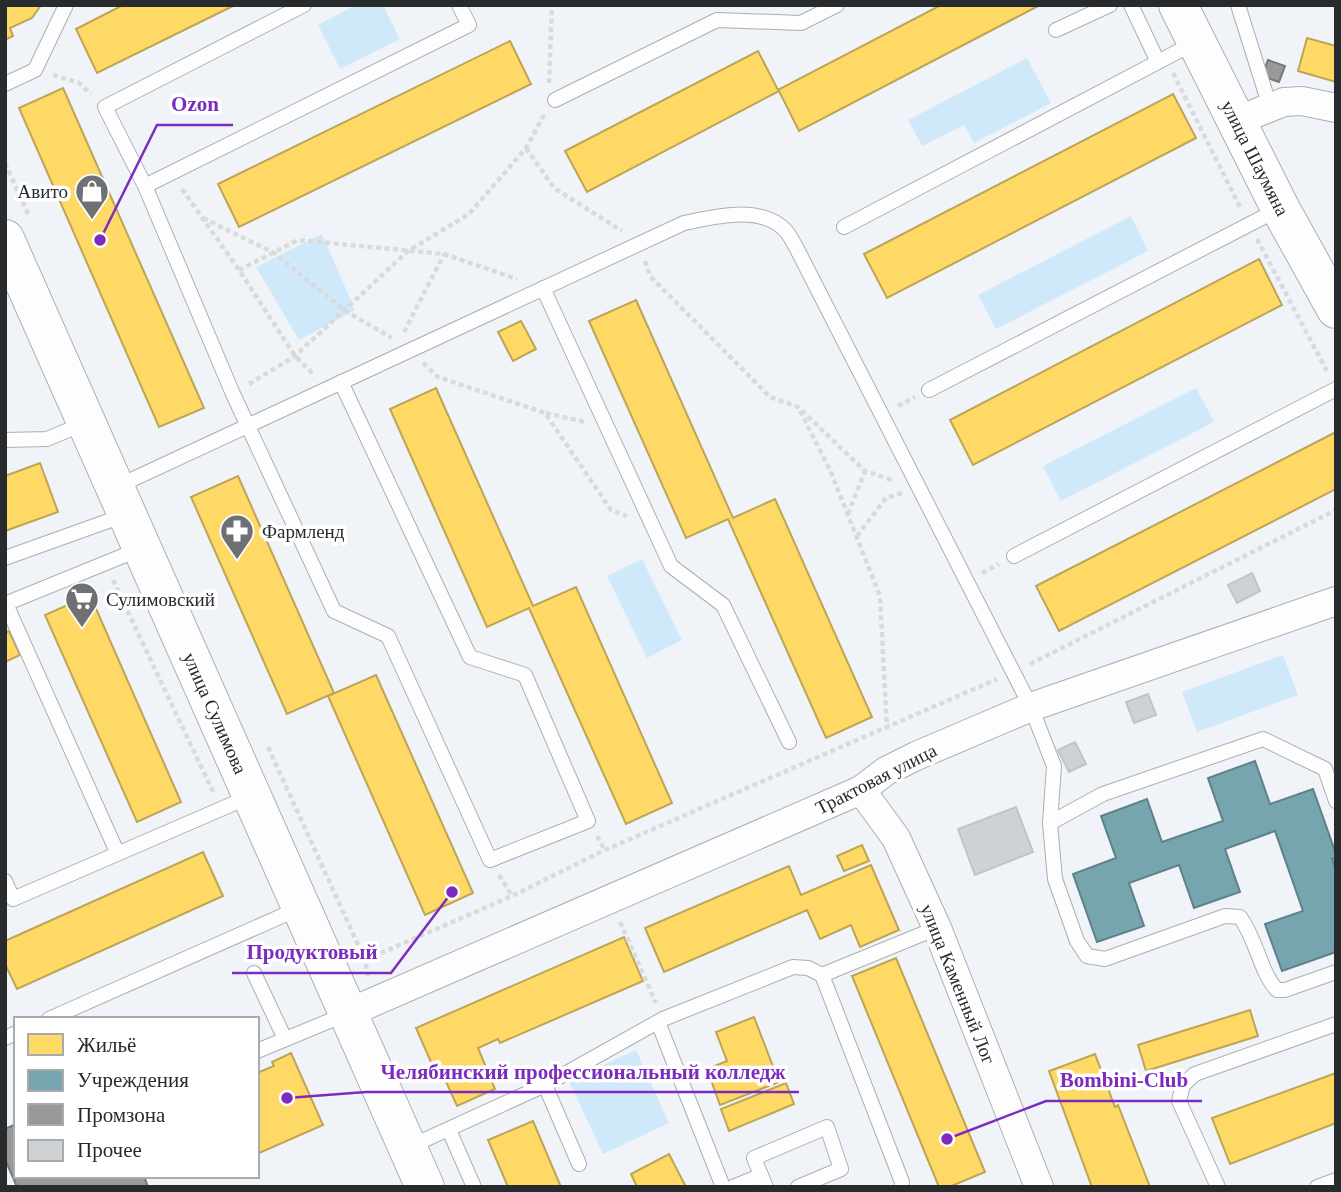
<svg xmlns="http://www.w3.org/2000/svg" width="1341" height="1192" viewBox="0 0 1341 1192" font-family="'Times New Roman',serif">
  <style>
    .green { fill: #cfe9fa }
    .homes { fill: #ffd966; stroke: #bea555; stroke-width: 2 }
    .public { fill: #76a5af; stroke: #5f8088; stroke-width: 2 }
    .industry { fill: #999; stroke: #777879; stroke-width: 2 }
    .building { fill: #cfd2d5; stroke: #c1c4c7; stroke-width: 2 }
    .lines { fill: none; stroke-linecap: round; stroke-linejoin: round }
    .lane-casing { stroke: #abafb2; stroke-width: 16 }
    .street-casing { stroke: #abafb2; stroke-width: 30 }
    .secondary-casing { stroke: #abafb2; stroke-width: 40 }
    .path { stroke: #d9dadc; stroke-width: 4.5; stroke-dasharray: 5 3.5; stroke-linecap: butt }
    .lane { stroke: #fdfdfe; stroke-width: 14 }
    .street { stroke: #fdfdfe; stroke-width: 28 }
    .secondary { stroke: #fdfdfe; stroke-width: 38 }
    .labels { text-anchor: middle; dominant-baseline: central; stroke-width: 7; stroke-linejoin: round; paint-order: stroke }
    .street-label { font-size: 19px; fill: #282b2d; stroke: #fff }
    .poi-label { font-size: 19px; fill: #282b2d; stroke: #fff; text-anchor: start }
    .leader { fill: none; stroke: #7b2cbf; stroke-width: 2.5 }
    .callout-dot { fill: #7b2cbf; stroke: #fff; stroke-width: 2.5 }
    .callout-label { font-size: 21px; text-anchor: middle; font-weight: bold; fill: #7b2cbf; stroke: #fff; stroke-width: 7; stroke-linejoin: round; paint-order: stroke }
  </style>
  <rect width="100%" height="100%" fill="#f0f4f8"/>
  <g class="green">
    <path d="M356 5H383L400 39 340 69 318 25Z"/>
    <path d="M1027 58 1051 103 974 143 964 125 922 146 908 120Z"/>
    <path d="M1131 216 1148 251 996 329 978 295Z"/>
    <path d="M322 234 355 310 299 340 256 267Z"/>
    <path d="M1196 388 1214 422 1061 501 1043 466Z"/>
    <path d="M642 559 682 640 647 658 607 576Z"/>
    <path d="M1283 655 1298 695 1197 732 1182 692Z"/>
    <path d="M636 1050 669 1123 603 1154 569 1081Z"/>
  </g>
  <g class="homes">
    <path d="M5 5H41L32 18 10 28 13 36 5 40Z"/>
    <path d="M123 5H235L97 73 76 29Z"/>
    <path d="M941 5H1040L799 131 779 91 587 192 565 151 758 51 778 90Z"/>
    <path d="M1307 38 1336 46V82L1298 71Z"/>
    <path d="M510 41 531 84 239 227 218 184Z"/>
    <path d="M63 88 204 408 159 427 19 108Z"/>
    <path d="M1173 94 1196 138 887 298 864 254Z"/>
    <path d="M1259 259 1282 305 973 465 950 420Z"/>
    <path d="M636 300 733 518 775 499 872 717 826 738 728 519 686 538 589 321Z"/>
    <path d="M521 321 536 349 513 361 498 332Z"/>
    <path d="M436 388 533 606 576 587 672 803 626 824 529 608 487 627 390 409Z"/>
    <path d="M1336 432V489L1059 631 1036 586Z"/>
    <path d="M40 463 58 512 5 531V476Z"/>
    <path d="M238 476 334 693 287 714 191 497Z"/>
    <path d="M90 595 181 802 137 822 45 615Z"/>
    <path d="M9 631 20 655 5 662V633Z"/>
    <path d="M376 675 473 893 425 915 328 696Z"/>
    <path d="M862 845 869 861 844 871 837 856Z"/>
    <path d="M203 852 223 896 17 989 5 964V941Z"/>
    <path d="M871 865 899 930 860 947 851 925 820 939 807 910 664 972 645 928 789 866 801 895Z"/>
    <path d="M624 937 643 981 500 1043 498 1039 478 1048 495 1089 457 1106 443 1075 438 1078 416 1028Z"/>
    <path d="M896 958 985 1172 949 1187H939L852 976Z"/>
    <path d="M1250 1010 1258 1036 1146 1071 1138 1045Z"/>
    <path d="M754 1017 779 1082 720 1105 707 1069 727 1061 716 1032Z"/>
    <path d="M291 1053 323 1125 257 1154V1073L274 1066 272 1062Z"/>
    <path d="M1095 1054 1115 1107 1118 1105 1150 1187H1092L1049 1071Z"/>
    <path d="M1336 1073V1123L1230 1164 1212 1118Z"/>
    <path d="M786 1083 794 1104 729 1131 721 1109Z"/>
    <path d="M533 1121 561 1187H508L488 1140Z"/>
    <path d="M669 1154 686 1187H637L631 1174Z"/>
  </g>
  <path class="public" d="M1255 761 1270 804 1313 789 1336 854V858L1332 859 1336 870V952L1282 971 1265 924 1303 911 1275 831 1225 849 1240 892 1194 908 1179 865 1129 883 1144 926 1097 942 1073 874 1116 858 1101 816 1147 799 1162 842 1223 821 1208 778Z"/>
  <g class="industry">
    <path d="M1268 60 1285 66 1279 82 1262 76Z"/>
    <path d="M16 1124V1176H144L148 1187H17L5 1159V1129Z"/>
  </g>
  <g class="building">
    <path d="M1252 573 1260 591 1237 603 1228 585Z"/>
    <path d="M1148 694 1156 715 1134 723 1126 702Z"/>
    <path d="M1075 742 1086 764 1069 772 1058 750Z"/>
    <path d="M1016 807 1033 852 975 875 958 829Z"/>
  </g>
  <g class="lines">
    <g class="lane-casing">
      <g id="lane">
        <path d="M304 5 105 107 145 186 233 394 334 611 388 636 490 860 588 821 525 675 470 657 341 382"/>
        <path d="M1131 5 1158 62"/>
        <path d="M1238 5 1270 107"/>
        <path d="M1056 30 1110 5"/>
        <path d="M5 84 35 70 66 5"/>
        <path d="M555 100 717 20 801 23 837 5"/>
        <path d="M145 186 469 25 459 5"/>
        <path d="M844 227 1196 42"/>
        <path d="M543 288 671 566 723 605 789 742"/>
        <path d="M929 390 1279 209"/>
        <path d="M5 440 47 439 85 423"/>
        <path d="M116 487 684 223C714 217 762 204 786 231 791 237 794 244 798 251L1031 707 1054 766 1050 823 1055 879 1077 941 1087 956 1105 959 1225 916 1240 917C1257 940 1260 972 1277 990H1285L1336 972"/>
        <path d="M1014 556 1336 389"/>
        <path d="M5 558 125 515"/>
        <path d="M5 604 140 549"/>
        <path d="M6 604 117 852"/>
        <path d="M1050 823 1103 794 1263 739 1325 769 1336 801"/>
        <path d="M5 881 13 899 251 796"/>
        <path d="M254 973 285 1039"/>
        <path d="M822 975 902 1182 901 1187"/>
        <path d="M49 1019 300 908"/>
        <path d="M658 1022 723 1187"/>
        <path d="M5 1038 16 1033"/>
        <path d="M257 1051 346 1014"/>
        <path d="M545 1085 579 1164"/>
        <path d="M449 1130 474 1187"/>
        <path d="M409 1147 545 1085 663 1019 793 967 808 968 822 975 937 928"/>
        <path d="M733 1187 760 1176"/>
        <path d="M766 1187 754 1158 827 1127 841 1169 798 1187"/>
        <path d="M1218 1187 1179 1101 1183 1085 1195 1074 1336 1024"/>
        <path d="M1317 1187 1336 1180"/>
      </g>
    </g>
    <g class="street-casing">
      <g id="street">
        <path d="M1236 121 1284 102 1302 101 1336 108"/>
        <path d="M861 790 896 838 937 928 1039 1187"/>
        <path d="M348 1013 861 790 886 771 916 756 1031 707 1336 601"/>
      </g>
    </g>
    <g class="secondary-casing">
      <g id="secondary">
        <path d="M1178 5 1280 208 1336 309"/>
        <path d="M5 239 425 1187"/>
      </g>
    </g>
    <g class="path">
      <path d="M1173 73 1241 209"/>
      <path d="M53 75 79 83 91 94"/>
      <path d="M549 83 552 5"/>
      <path d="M526 148 554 188 622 231"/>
      <path d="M5 163 29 216"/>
      <path d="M182 189 239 270 295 356 314 375"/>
      <path d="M203 218 274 253 344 310 392 338"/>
      <path d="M1257 239 1328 373"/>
      <path d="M645 261 650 276 770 397 798 407 865 471 892 480"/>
      <path d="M239 270 298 240 444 254 517 279"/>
      <path d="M404 332 444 254"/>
      <path d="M423 363 438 377 545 413 611 510 627 516"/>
      <path d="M249 384 295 356 408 251 469 214 526 148 544 115"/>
      <path d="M898 406 915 397"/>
      <path d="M800 411 830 470 880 596 887 729"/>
      <path d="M546 413 585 422"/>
      <path d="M848 514 865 471"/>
      <path d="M857 536 886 498 902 493"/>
      <path d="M982 573 999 564"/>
      <path d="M113 580 214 794"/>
      <path d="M1030 664 1336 510"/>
      <path d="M268 747 365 960 368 976"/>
      <path d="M597 836 605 850"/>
      <path d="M499 875 512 896"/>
      <path d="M620 922 656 1003"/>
      <path d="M365 960 512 896 605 850 997 679"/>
    </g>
    <use href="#lane" class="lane"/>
    <use href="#street" class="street"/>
    <use href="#secondary" class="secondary"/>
  </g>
  <defs>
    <g id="shop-pin" transform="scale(1.75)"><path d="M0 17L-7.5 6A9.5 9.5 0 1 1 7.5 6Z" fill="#6e7174" stroke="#fff"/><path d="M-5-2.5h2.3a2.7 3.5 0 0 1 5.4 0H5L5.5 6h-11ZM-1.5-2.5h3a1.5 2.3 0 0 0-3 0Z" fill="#fff"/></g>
    <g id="pharmacy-pin" transform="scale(1.75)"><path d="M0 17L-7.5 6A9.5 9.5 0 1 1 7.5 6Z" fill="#6e7174" stroke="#fff"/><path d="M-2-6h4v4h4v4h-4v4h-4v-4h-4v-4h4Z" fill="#fff"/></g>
    <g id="supermarket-pin" transform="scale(1.75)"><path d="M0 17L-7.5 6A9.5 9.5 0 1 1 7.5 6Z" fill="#6e7174" stroke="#fff"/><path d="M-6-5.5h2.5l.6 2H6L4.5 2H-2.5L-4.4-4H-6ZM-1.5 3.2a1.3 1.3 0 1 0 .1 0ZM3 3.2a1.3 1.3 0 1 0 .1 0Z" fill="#fff"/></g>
  </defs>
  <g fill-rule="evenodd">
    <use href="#shop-pin" x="92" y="191"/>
    <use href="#pharmacy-pin" x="237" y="531"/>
    <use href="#supermarket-pin" x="82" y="599"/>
  </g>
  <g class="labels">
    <g class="street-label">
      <text transform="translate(1255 158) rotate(63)">улица Шаумяна</text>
      <text transform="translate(215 713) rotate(66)">улица Сулимова</text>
      <text transform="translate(876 779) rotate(-27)">Трактовая улица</text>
      <text transform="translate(958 984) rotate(68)">улица Каменный Лог</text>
    </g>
    <g class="poi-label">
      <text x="68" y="191" text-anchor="end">Авито</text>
      <text x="262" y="531">Фармленд</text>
      <text x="106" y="599">Сулимовский</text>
    </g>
  </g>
  <path class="leader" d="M100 240L157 125H233M452 892L391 973H232M287 1098L366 1092H799M947 1139L1046 1101H1202"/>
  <g class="callout-dot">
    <circle cx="100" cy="240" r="7"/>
    <circle cx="452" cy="892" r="7"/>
    <circle cx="287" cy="1098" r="7"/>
    <circle cx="947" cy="1139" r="7"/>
  </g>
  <g class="callout-label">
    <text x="195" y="111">Ozon</text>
    <text x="312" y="959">Продуктовый</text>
    <text x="583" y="1079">Челябинский профессиональный колледж</text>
    <text x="1124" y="1087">Bombini-Club</text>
  </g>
  <rect width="1341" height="1192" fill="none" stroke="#282b2d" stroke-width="14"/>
  <rect x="14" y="1017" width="245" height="161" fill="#ffffff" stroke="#a9aaab" stroke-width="2"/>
  <rect x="28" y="1034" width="35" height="21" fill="#ffd966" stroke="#a9aaab" stroke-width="2"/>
  <text x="77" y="1052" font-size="21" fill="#282b2d">Жильё</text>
  <rect x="28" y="1070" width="35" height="21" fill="#76a5af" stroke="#a9aaab" stroke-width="2"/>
  <text x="77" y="1087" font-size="21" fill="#282b2d">Учреждения</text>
  <rect x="28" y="1104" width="35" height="21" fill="#999999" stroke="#a9aaab" stroke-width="2"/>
  <text x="77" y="1122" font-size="21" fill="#282b2d">Промзона</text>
  <rect x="28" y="1140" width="35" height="21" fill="#cfd2d5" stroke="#a9aaab" stroke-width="2"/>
  <text x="77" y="1157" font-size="21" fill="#282b2d">Прочее</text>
</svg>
